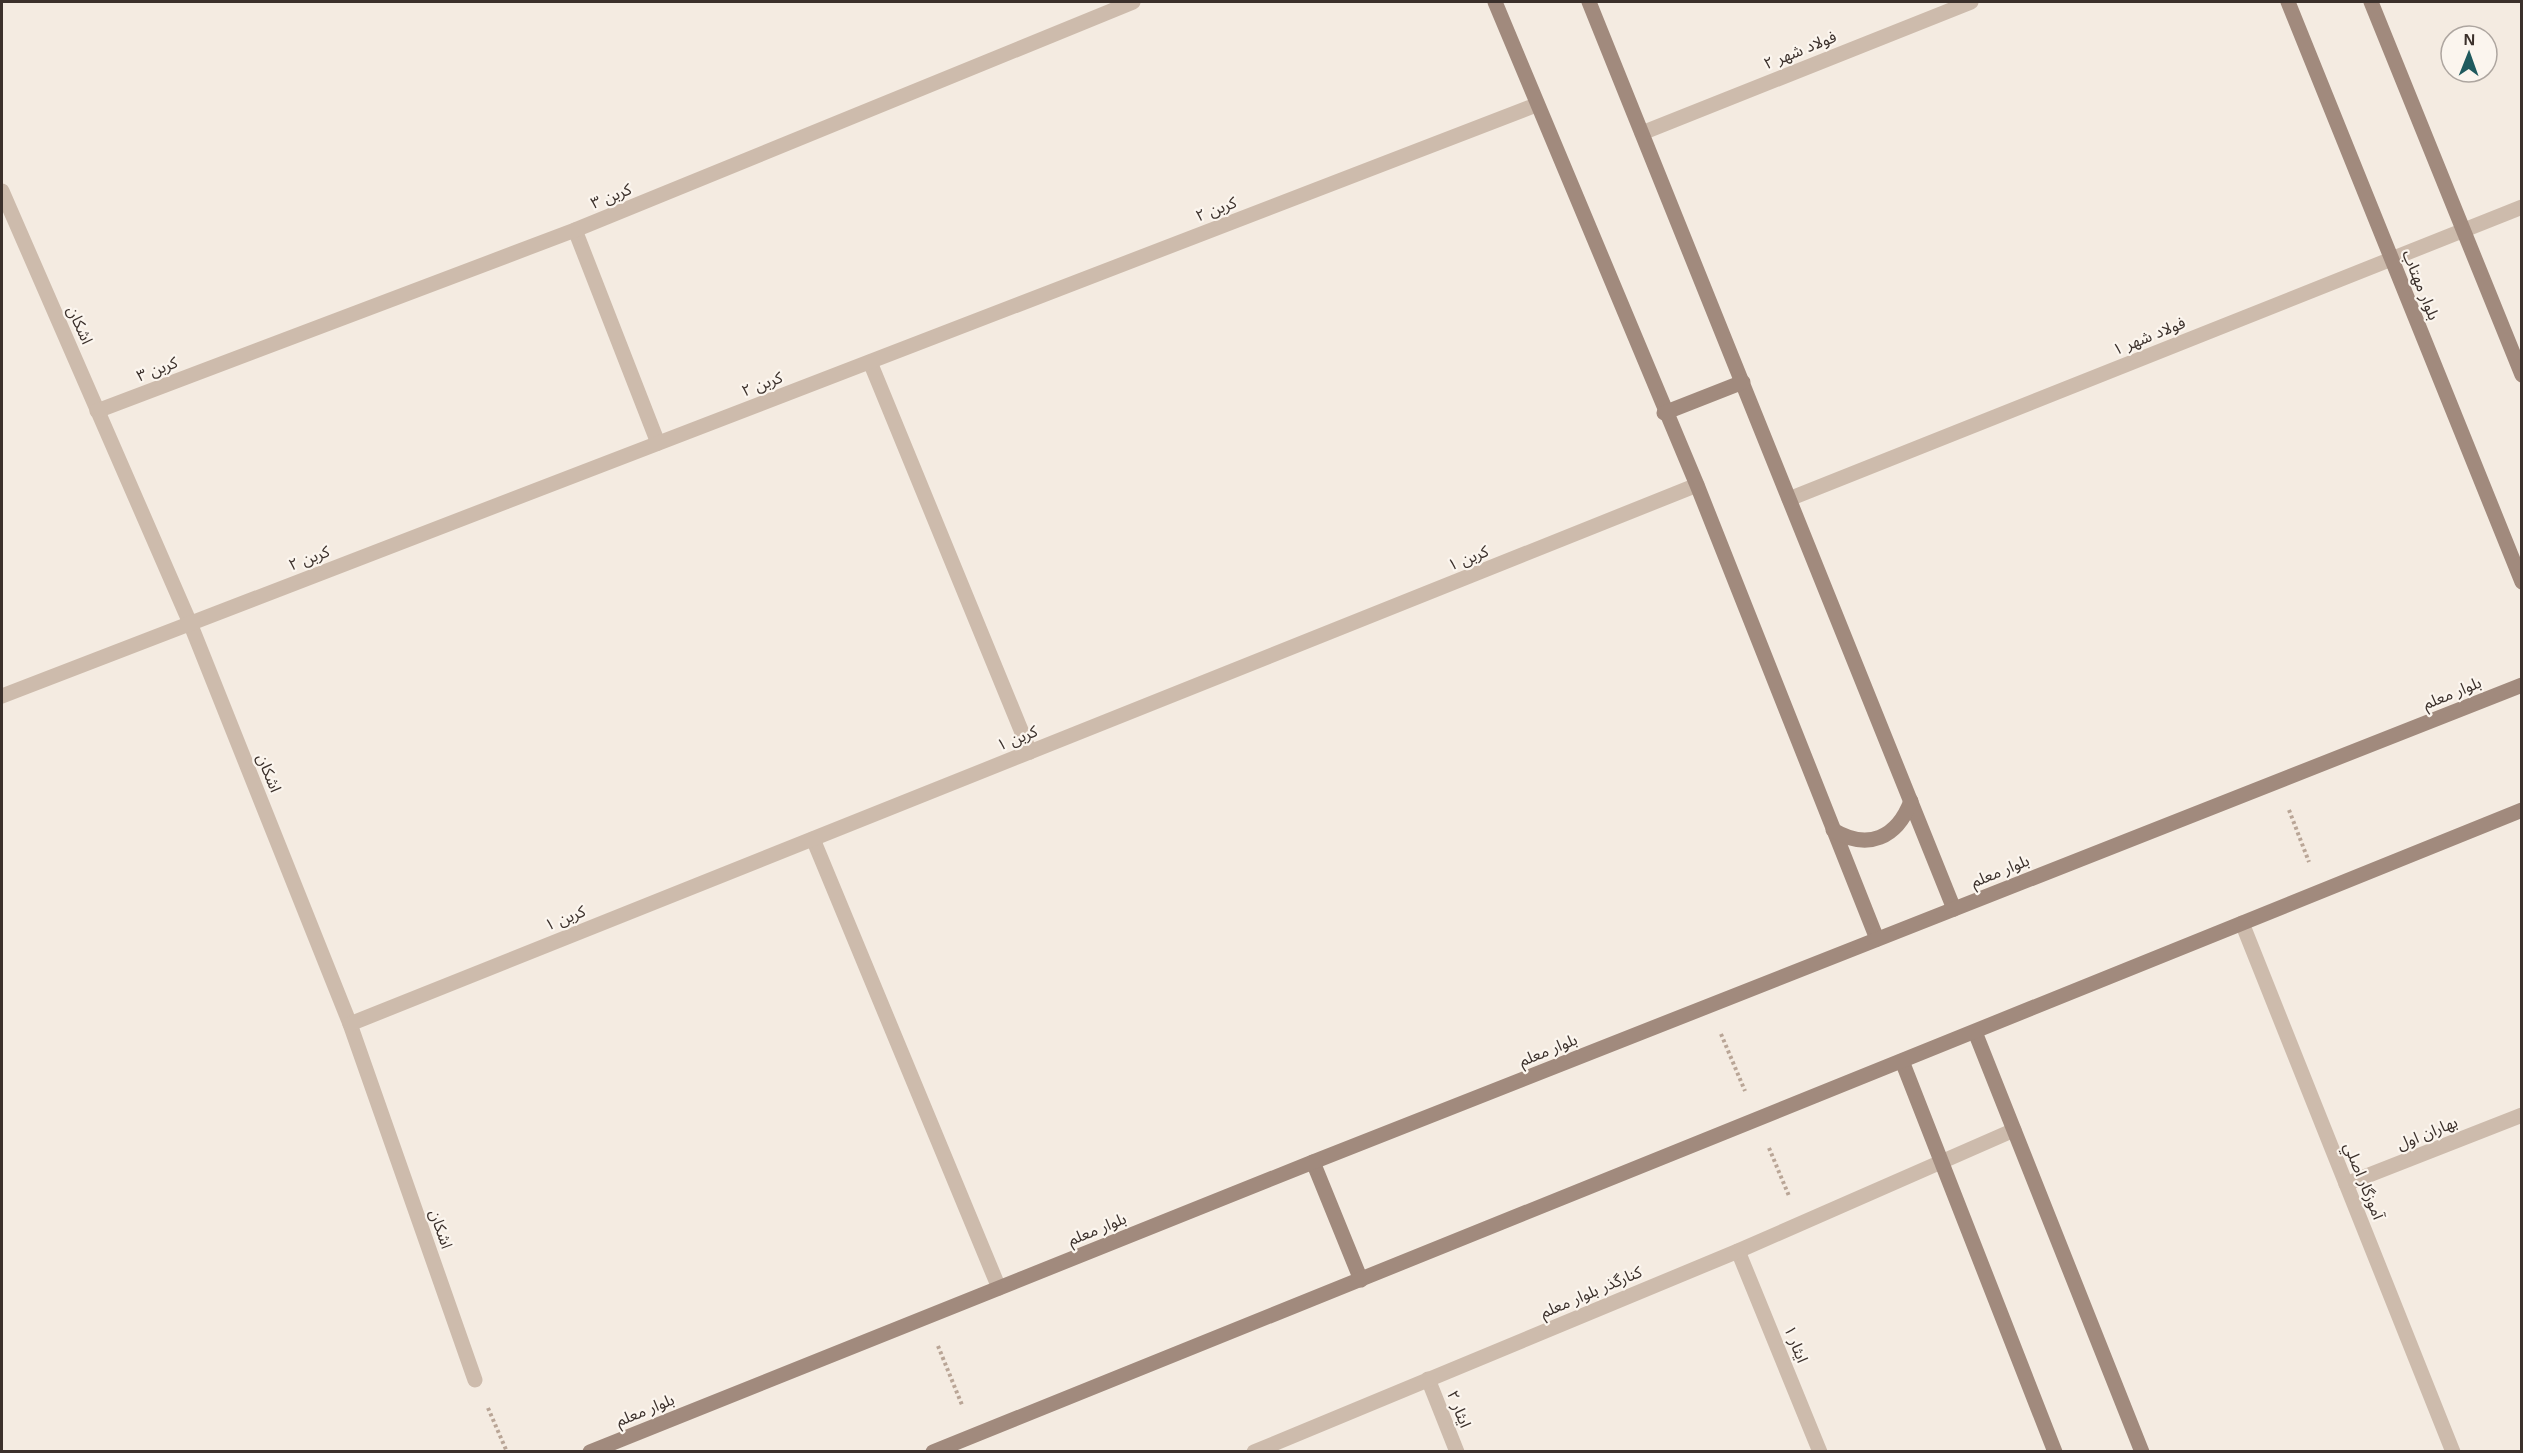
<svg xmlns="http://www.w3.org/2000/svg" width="2523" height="1453" viewBox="0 0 2523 1453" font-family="Helvetica,'Noto Sans Arabic',sans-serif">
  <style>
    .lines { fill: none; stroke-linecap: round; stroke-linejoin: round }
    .path { stroke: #b9a596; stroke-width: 4; stroke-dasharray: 3 3; stroke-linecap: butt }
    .street { stroke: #cdbbac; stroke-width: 15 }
    .secondary { stroke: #a18a7d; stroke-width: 15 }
    .labels { text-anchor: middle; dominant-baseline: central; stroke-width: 4.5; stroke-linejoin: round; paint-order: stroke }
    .street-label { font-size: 16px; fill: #3b302b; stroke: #fbf5ee }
  </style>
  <rect width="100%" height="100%" fill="#f4ebe1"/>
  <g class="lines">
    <g class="path">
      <path d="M2289 810 2309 862"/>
      <path d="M1721 1034 1745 1091"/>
      <path d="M1769 1148 1789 1196"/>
      <path d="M938 1346 962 1405"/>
      <path d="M488 1408 507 1452"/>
    </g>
    <g class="street">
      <path d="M1642 133 1971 2"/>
      <path d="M2 191 190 623 350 1024 475 1380"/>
      <path d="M575 230 658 443"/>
      <path d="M870 362 1030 752"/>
      <path d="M97 411 575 230 1133 2"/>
      <path d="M1789 499 2522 207"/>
      <path d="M2 696 1536 105"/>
      <path d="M813 839 999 1288"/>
      <path d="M2242 923 2453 1452"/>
      <path d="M350 1024 1697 485"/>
      <path d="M2346 1184 2522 1115"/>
      <path d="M1738 1251 1820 1452"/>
      <path d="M1428 1379 1457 1452"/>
      <path d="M1254 1452 1738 1251 2014 1130"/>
    </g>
    <g class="secondary">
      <path d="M1495 2 1697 485 1877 939"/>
      <path d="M1589 2 1954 909"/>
      <path d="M2288 2 2522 582"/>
      <path d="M2371 2 2522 375"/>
      <path d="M1664 413 1743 382"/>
      <path d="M1833 830C1868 851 1897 838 1911 801"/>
      <path d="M1975 1032 2142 1452"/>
      <path d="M1902 1061 2055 1452"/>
      <path d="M1313 1162 1361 1280"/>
      <path d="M590 1452 1313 1162 2522 685"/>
      <path d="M933 1452 2522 810"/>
    </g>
  </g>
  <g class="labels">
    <g class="street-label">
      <text transform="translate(1800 50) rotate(-22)">فولاد شهر ۲</text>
      <text transform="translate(611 196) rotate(-22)">کربن ۳</text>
      <text transform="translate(1216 209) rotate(-21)">کربن ۲</text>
      <text transform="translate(2421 285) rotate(68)">بلوار مهتاب</text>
      <text transform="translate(80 325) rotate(66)">اشکان</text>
      <text transform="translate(2149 336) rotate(-22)">فولاد شهر ۱</text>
      <text transform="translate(157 369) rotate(-21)">کربن ۳</text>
      <text transform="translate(762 384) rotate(-21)">کربن ۲</text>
      <text transform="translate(309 558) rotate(-21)">کربن ۲</text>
      <text transform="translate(1468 558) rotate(-22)">کربن ۱</text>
      <text transform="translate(2452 693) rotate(-22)">بلوار معلم</text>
      <text transform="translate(1017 738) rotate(-22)">کربن ۱</text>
      <text transform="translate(269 773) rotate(68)">اشکان</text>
      <text transform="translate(2000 871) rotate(-22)">بلوار معلم</text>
      <text transform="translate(565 918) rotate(-22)">کربن ۱</text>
      <text transform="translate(1548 1050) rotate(-22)">بلوار معلم</text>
      <text transform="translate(2427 1133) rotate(-22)">بهاران اول</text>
      <text transform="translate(2364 1181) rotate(68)">آموزگار اصلي</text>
      <text transform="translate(441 1229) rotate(71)">اشکان</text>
      <text transform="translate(1097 1229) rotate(-22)">بلوار معلم</text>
      <text transform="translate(1591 1292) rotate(-23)">کنارگذر بلوار معلم</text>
      <text transform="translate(1796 1344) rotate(68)">ایثار ۱</text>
      <text transform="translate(1459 1409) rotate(68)">ایثار ۲</text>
      <text transform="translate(645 1410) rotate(-22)">بلوار معلم</text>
    </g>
  </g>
  <rect width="2523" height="1453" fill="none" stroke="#3b302b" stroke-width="6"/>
  <g transform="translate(2469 54) rotate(1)"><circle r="28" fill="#fbf5ee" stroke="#aea6a0" stroke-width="1.5"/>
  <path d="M0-4.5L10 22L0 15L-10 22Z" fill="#1f5a5e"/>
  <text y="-9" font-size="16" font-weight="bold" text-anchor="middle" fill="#3b302b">N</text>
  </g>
</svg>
